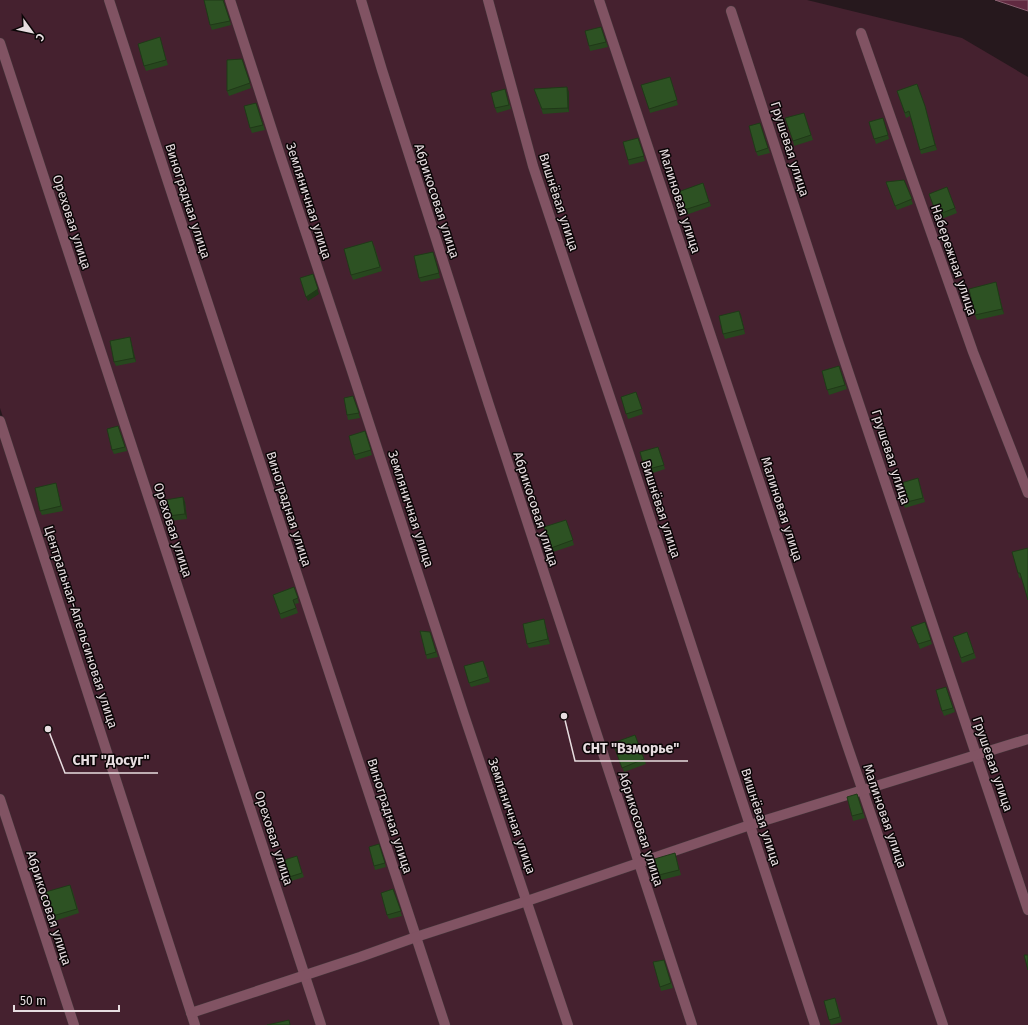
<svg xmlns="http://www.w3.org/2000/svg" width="1028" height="1025" viewBox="0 0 1028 1025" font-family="'Fira Sans',sans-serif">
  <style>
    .green { fill: #45212f }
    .water { fill: #612a41; stroke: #896071 }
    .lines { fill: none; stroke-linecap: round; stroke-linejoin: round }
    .minor-casing { stroke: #413438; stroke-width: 11 }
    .minor { stroke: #815363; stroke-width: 10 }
    .wall { fill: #27471e }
    .shaded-wall { fill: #203918 }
    .building { fill: #2d5223; stroke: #203918 }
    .labels { text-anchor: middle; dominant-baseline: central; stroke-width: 3; stroke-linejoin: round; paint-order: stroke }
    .street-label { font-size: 13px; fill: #e7dde0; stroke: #0b0607 }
    .leader { fill: none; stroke: #e7dde0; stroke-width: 1.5 }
    .callout-dot { fill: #e7dde0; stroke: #0b0607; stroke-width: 1.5 }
    .callout-label { font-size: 14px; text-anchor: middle; font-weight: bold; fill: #e7dde0; stroke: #0b0607; stroke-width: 3; stroke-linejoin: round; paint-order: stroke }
  </style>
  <rect width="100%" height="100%" fill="#26181d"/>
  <g class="green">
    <path d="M0 0H807L962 38 1028 77V1025H200L0 408Z"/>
    <path d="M0 432 191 1025H0Z"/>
  </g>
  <path class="water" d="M995 0H1028V11Z"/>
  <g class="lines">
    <g class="minor-casing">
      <g id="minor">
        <path d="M109 0 168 182 445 1025"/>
        <path d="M230 0 281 158 351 368 464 715 568 1025"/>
        <path d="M361 0 382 70 489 405 692 1025"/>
        <path d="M488 0 533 166 575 293 629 454 815 1025"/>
        <path d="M599 0 846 742 943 1025"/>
        <path d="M731 11 838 341 1028 910"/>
        <path d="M861 33 973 352 1028 493"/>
        <path d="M0 43 321 1025"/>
        <path d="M0 421 195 1025"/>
        <path d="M0 799 74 1025"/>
        <path d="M191 1013 360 957 416 937 527 901 750 825 1028 739"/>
      </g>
    </g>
    <use href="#minor" class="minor"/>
  </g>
  <g class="wall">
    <path d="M204 0H224V2L231 25 212 30 210 25Z"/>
    <path d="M601 27 608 47 590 51 589 46Z"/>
    <path d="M161 42 168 65 146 71 144 66Z"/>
    <path d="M242 59 251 88 229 96 227 91Z"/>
    <path d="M670 77 678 105 650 113 649 109Z"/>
    <path d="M505 89 511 109 497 113 495 108Z"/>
    <path d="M534 89 569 92V112L543 114Z"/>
    <path d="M897 91 926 111 937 150 921 154 910 116 906 118Z"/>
    <path d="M256 103 265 130 252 133 250 128Z"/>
    <path d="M804 113 813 140 794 146 793 141Z"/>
    <path d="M883 118 889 139 876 144 869 122Z"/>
    <path d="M760 123 770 153 758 156 756 152Z"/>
    <path d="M638 138 645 161 629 165 628 160Z"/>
    <path d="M904 180 913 204 897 210 886 182Z"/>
    <path d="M703 183 711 206 686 215 678 192Z"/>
    <path d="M947 187 957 213 939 220 929 194Z"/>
    <path d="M374 245 382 271 353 280 351 275Z"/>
    <path d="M435 256 440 278 421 282 419 278Z"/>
    <path d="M997 287 1004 314 977 320 975 315Z"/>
    <path d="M741 315 745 334 725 339 723 334Z"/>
    <path d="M130 337 131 341 136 362 116 366 114 362Z"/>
    <path d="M839 366 847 389 829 395 822 371Z"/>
    <path d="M636 392 643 414 628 419 621 397Z"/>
    <path d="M353 396 360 418 348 420 347 415Z"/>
    <path d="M118 426 127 451 114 454 112 450Z"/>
    <path d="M365 431 372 455 356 460 354 455Z"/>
    <path d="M658 447 665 469 647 475 645 470Z"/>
    <path d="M918 478 925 502 905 508 903 503Z"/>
    <path d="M57 488 63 511 42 515 40 511Z"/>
    <path d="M183 497 185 502 187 519 169 521 168 516Z"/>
    <path d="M566 520 574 545 553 552 551 548Z"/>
    <path d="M1028 548 1021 577 1019 578 1018 573Z"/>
    <path d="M294 587 299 603 295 604 298 613 281 619 273 595Z"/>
    <path d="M925 622 932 644 920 649 911 627Z"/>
    <path d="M545 624 550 644 529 648 527 644Z"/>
    <path d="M430 632 438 657 427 659 426 655Z"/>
    <path d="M967 632 976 658 962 663 953 637Z"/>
    <path d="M485 665 490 682 471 687 469 683Z"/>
    <path d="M946 687 955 712 944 716 942 711Z"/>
    <path d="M635 735 646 764 624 772 613 743Z"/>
    <path d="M857 794 865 818 853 821 852 816Z"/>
    <path d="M379 844 386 867 375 870 374 866Z"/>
    <path d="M675 853 681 875 657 881 655 876Z"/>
    <path d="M298 860 304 877 288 882 286 878Z"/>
    <path d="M72 889 79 913 51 922 49 917Z"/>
    <path d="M393 889 402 916 389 919 387 915Z"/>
    <path d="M664 960 673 988 661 991 660 987Z"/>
    <path d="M837 1003 842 1022 831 1025 829 1020Z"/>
  </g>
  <g class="shaded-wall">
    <path d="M917 84 926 111 937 150 935 145Z"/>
    <path d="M567 87 569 92V112L568 108Z"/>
    <path d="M314 279 319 294 308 301 306 297Z"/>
    <path d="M996 282 997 287 1004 314 1002 309Z"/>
    <path d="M739 311 741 315 745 334 744 329Z"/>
    <path d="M130 337 131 341 136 362 134 358Z"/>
    <path d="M183 497 185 502 187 519 185 514Z"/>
    <path d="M544 619 545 624 550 644 548 639Z"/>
  </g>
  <g class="building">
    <path d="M204 0H223L230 21 210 25Z"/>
    <path d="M601 27 606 42 589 46 585 31Z"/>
    <path d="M160 37 166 60 144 66 138 44Z"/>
    <path d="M242 59 250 83 227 91V60Z"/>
    <path d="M670 77 677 100 649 109 641 85Z"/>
    <path d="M917 84 925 106 935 145 920 150 909 111 905 113 897 91Z"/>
    <path d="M567 87 568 108 542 109 534 89Z"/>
    <path d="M505 89 509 105 495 108 491 93Z"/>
    <path d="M256 103 263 125 250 128 244 106Z"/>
    <path d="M804 113 811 135 793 141 785 118Z"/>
    <path d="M883 118 888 135 874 139 869 122Z"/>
    <path d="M760 123 768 148 756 152 749 126Z"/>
    <path d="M638 138 644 156 628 160 623 142Z"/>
    <path d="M904 180 912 199 895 206 886 182Z"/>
    <path d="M703 183 709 202 684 210 678 192Z"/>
    <path d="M947 187 955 208 937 215 929 194Z"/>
    <path d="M372 241 380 267 351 275 344 249Z"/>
    <path d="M433 252 439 273 419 278 414 256Z"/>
    <path d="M313 274 318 289 306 297 300 278Z"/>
    <path d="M996 282 1002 309 975 315 969 289Z"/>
    <path d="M739 311 744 329 723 334 719 316Z"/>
    <path d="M130 337 134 358 114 362 110 341Z"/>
    <path d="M839 366 845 385 827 390 822 371Z"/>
    <path d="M636 392 642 409 626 414 621 397Z"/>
    <path d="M353 396 359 413 347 415 344 398Z"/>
    <path d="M118 426 125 447 112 450 107 429Z"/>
    <path d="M365 431 371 450 354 455 349 436Z"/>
    <path d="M658 447 664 465 645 470 640 452Z"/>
    <path d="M918 478 923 498 903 503 898 484Z"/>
    <path d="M56 483 61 506 40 511 35 488Z"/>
    <path d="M183 497 185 514 168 516 165 500Z"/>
    <path d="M566 520 573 540 551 548 544 527Z"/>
    <path d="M1028 548V600L1020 573H1018L1012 552Z"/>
    <path d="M294 587 298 598 293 600 296 608 280 614 273 595Z"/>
    <path d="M544 619 548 639 527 644 523 624Z"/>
    <path d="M925 622 931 640 918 644 911 627Z"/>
    <path d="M420 631 430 632 436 652 426 655Z"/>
    <path d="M967 632 974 653 961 658 953 637Z"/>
    <path d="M483 661 488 677 469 683 464 666Z"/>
    <path d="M946 687 953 708 942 711 936 690Z"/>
    <path d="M635 735 644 759 622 768 613 743Z"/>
    <path d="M857 794 863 813 852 816 847 797Z"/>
    <path d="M379 844 385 863 374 866 369 847Z"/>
    <path d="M675 853 679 870 655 876 651 860Z"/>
    <path d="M297 856 302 873 286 878 281 861Z"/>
    <path d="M70 885 77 909 49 917 42 893Z"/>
    <path d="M393 889 401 911 387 915 381 893Z"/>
    <path d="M1024 955H1028V970Z"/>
    <path d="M664 960 671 983 660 987 653 962Z"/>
    <path d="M835 998 840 1017 829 1020 824 1001Z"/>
    <path d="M289 1020 290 1025H267Z"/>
  </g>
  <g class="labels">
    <g class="street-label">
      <text transform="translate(790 149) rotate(72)">Грушевая улица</text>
      <text transform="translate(188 201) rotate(72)">Виноградная улица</text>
      <text transform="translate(309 201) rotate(72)">Земляничная улица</text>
      <text transform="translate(437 201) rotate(72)">Абрикосовая улица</text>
      <text transform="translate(680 201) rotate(72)">Малиновая улица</text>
      <text transform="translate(559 202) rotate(72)">Вишнёвая улица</text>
      <text transform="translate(72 222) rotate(72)">Ореховая улица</text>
      <text transform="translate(954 260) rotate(71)">Набережная улица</text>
      <text transform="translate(891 457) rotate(72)">Грушевая улица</text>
      <text transform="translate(289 509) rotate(72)">Виноградная улица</text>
      <text transform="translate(411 509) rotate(72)">Земляничная улица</text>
      <text transform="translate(536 509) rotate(72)">Абрикосовая улица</text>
      <text transform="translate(661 509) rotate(72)">Вишнёвая улица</text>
      <text transform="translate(782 509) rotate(72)">Малиновая улица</text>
      <text transform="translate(173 530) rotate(72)">Ореховая улица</text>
      <text transform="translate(81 627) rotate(72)">Центральная-Апельсиновая улица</text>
      <text transform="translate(993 764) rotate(71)">Грушевая улица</text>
      <text transform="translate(390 816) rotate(72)">Виноградная улица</text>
      <text transform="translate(512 816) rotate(71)">Земляничная улица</text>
      <text transform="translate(885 816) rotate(71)">Малиновая улица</text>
      <text transform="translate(761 817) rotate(72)">Вишнёвая улица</text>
      <text transform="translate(641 829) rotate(72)">Абрикосовая улица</text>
      <text transform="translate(274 838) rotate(72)">Ореховая улица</text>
      <text transform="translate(49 908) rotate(72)">Абрикосовая улица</text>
    </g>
  </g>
  <path class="leader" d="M564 716L575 761H688M48 729L65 773H158"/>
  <g class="callout-dot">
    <circle cx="564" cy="716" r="4"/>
    <circle cx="48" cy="729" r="4"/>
  </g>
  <g class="callout-label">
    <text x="631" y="753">СНТ "Взморье"</text>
    <text x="111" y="765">СНТ "Досуг"</text>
  </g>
  <g transform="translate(32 32) rotate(123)" stroke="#0b0607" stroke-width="3" paint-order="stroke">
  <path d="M0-3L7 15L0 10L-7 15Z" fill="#e7dde0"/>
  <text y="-6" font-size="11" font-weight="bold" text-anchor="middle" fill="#e7dde0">С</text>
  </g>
  <path d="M14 1005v6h105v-6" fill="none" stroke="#e7dde0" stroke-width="2"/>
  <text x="20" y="1005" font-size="12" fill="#e7dde0" stroke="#0b0607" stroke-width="3" paint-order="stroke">50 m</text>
</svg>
